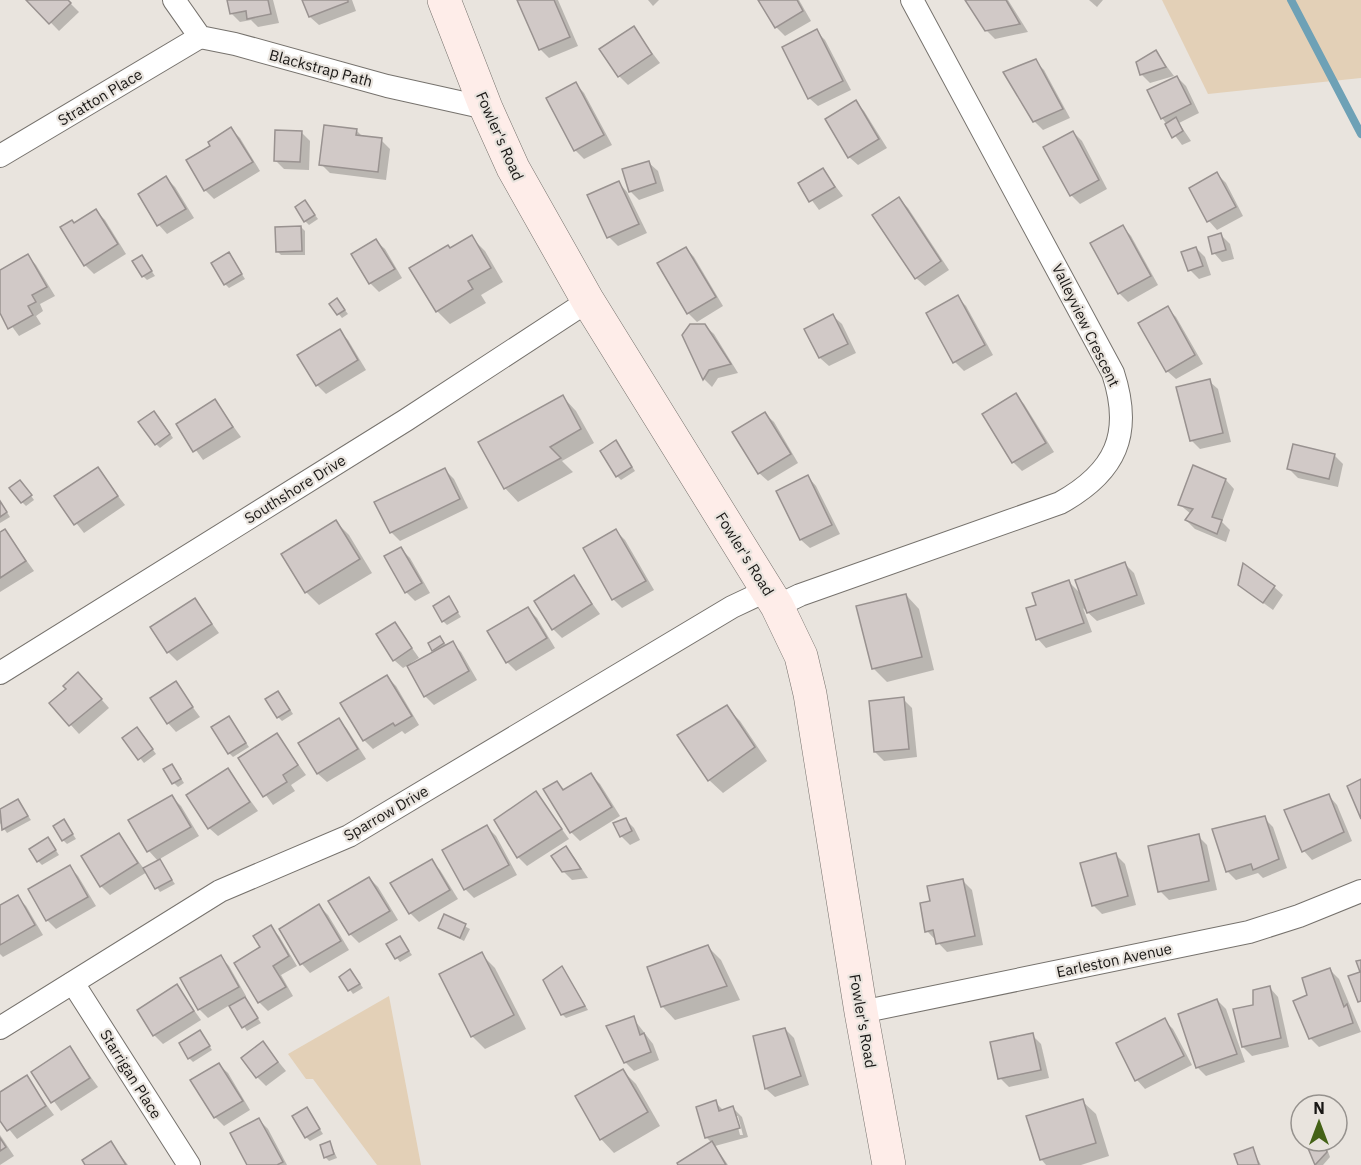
<svg xmlns="http://www.w3.org/2000/svg" width="1361" height="1165" viewBox="0 0 1361 1165" font-family="'IBM Plex Sans',sans-serif">
  <style>
    .green { fill: #e3d0b7 }
    .shadow { fill: #0003; fill-rule: evenodd }
    .lines { fill: none; stroke-linecap: round; stroke-linejoin: round }
    .stream { stroke: #6ea1b6; stroke-width: 8 }
    .building { fill: #d1c9c7; stroke: #999290; stroke-width: 1.5 }
    .street-casing { stroke: #76726d; stroke-width: 24 }
    .secondary-casing { stroke: #76726d; stroke-width: 34 }
    .street { stroke: #fff; stroke-width: 22 }
    .secondary { stroke: #feede9; stroke-width: 33 }
    .labels { text-anchor: middle; dominant-baseline: central; stroke-width: 4.5; stroke-linejoin: round; paint-order: stroke }
    .street-label { font-size: 15px; fill: #191715; stroke: #e9e4de }
  </style>
  <rect width="100%" height="100%" fill="#e9e4de"/>
  <g class="green">
    <path d="M1162 0H1361V78L1208 94Z"/>
    <path d="M389 996 421 1165H377L313 1079H306L288 1054Z"/>
  </g>
  <g class="shadow">
    <path d="M29 0H67L79 12 59 31Z"/>
    <path d="M229 0H273L279 23 258 27 251 20 240 22 231 13Z"/>
    <path d="M304 0H352L356 11 319 25 310 17Z"/>
    <path d="M519 0H558L578 46 549 58 540 49Z"/>
    <path d="M648 0H659L653 6Z"/>
    <path d="M760 0H799L811 21 785 36 776 27Z"/>
    <path d="M967 0H1008L1028 32 995 39 986 30Z"/>
    <path d="M1089 0H1103L1097 7Z"/>
    <path d="M633 28 660 63 628 85 619 76Z"/>
    <path d="M816 31 825 40 851 90 818 106 809 98Z"/>
    <path d="M1156 52 1174 76 1150 83 1141 74Z"/>
    <path d="M1035 61 1044 70 1070 118 1043 130 1034 121Z"/>
    <path d="M1177 77 1186 86 1199 113 1179 123 1191 141 1182 145 1162 118Z"/>
    <path d="M576 84 584 93 612 145 584 159 575 150Z"/>
    <path d="M855 102 864 111 887 148 858 165 849 157Z"/>
    <path d="M231 129 240 138 260 171 214 199 205 190 212 146Z"/>
    <path d="M357 131 363 137 381 140 390 149 386 180 330 173 321 164Z"/>
    <path d="M301 132 310 141 309 170 284 169 275 160Z"/>
    <path d="M1073 132 1082 141 1107 189 1080 204 1071 195Z"/>
    <path d="M649 163 658 171 664 191 639 200 630 191Z"/>
    <path d="M823 170 843 196 819 210 800 184Z"/>
    <path d="M1217 174 1226 183 1243 216 1217 230 1209 221Z"/>
    <path d="M166 178 175 187 194 218 167 234 159 225 140 195Z"/>
    <path d="M619 183 627 192 647 233 618 246 609 237 589 196Z"/>
    <path d="M899 199 908 208 949 270 925 286 916 278Z"/>
    <path d="M305 202 318 219 309 225 305 221Z"/>
    <path d="M96 211 105 220 126 254 94 274 85 265 74 224Z"/>
    <path d="M301 227 305 231V255H281L277 251Z"/>
    <path d="M1123 227 1131 236 1158 285 1128 302 1119 293Z"/>
    <path d="M1221 235 1230 244 1234 259 1222 262 1214 253Z"/>
    <path d="M471 237 485 251 503 282 481 295 486 303 450 324 437 311 451 250Z"/>
    <path d="M376 241 385 249 402 278 379 292 370 283Z"/>
    <path d="M686 248 694 257 723 306 697 322 688 313Z"/>
    <path d="M1196 248 1205 257 1211 275 1199 279 1190 270Z"/>
    <path d="M229 254 245 279 229 288 225 284Z"/>
    <path d="M28 256 36 265 55 296 40 304 43 311 36 316 41 324 19 336 0 310V271Z"/>
    <path d="M142 257 155 276 147 280 143 276Z"/>
    <path d="M957 297 966 306 993 355 964 371 955 362Z"/>
    <path d="M337 300 348 314 342 318 331 304Z"/>
    <path d="M1167 308 1176 317 1203 364 1176 379 1167 371Z"/>
    <path d="M833 316 842 324 856 353 829 366 820 358 806 329Z"/>
    <path d="M704 325 714 334 738 373 718 378 712 387 704 379 683 335Z"/>
    <path d="M339 331 348 340 366 370 326 394 317 385Z"/>
    <path d="M1209 381 1218 389 1231 442 1200 449 1191 440Z"/>
    <path d="M1015 395 1024 404 1054 452 1022 471 1013 462 984 414Z"/>
    <path d="M563 397 576 411 594 443 562 461 573 472 518 502 505 488Z"/>
    <path d="M215 401 241 437 203 460 178 425Z"/>
    <path d="M765 414 774 422 798 463 768 481 759 473Z"/>
    <path d="M158 416 173 438 160 448 156 444Z"/>
    <path d="M616 442 635 471 621 480 617 476Z"/>
    <path d="M1334 455 1343 464 1338 487 1298 478 1289 469Z"/>
    <path d="M1194 467 1226 480 1234 489 1222 522 1230 530 1226 542 1195 529 1186 520 1191 514 1179 504Z"/>
    <path d="M97 469 125 505 84 533 56 497Z"/>
    <path d="M445 470 454 479 468 508 400 541 391 532Z"/>
    <path d="M808 477 816 486 840 534 810 548 801 540Z"/>
    <path d="M24 486 34 500 26 506 22 502Z"/>
    <path d="M0 501 10 517 0 523Z"/>
    <path d="M336 522 349 535 372 573 319 605 306 592Z"/>
    <path d="M5 530 34 571 0 592V534Z"/>
    <path d="M616 531 625 540 654 590 622 608 613 599 585 549Z"/>
    <path d="M401 549 410 558 430 593 415 601 406 592Z"/>
    <path d="M1125 564 1134 573 1145 604 1097 621 1083 608 1092 632 1046 648 1038 639 1069 582 1082 595Z"/>
    <path d="M573 577 600 614 562 638 553 629Z"/>
    <path d="M1239 585 1274 587 1283 595 1273 610Z"/>
    <path d="M906 595 919 609 934 670 887 682 873 668Z"/>
    <path d="M448 598 461 617 447 625 443 621Z"/>
    <path d="M195 600 219 633 177 661 168 652Z"/>
    <path d="M528 609 537 618 555 648 516 671 507 662Z"/>
    <path d="M395 624 419 658 411 663 412 665 436 652 433 650 440 637 447 646 452 643 461 652 477 680 434 705 425 696 408 665 403 668 394 660Z"/>
    <path d="M387 677 396 686 419 725 405 734 402 731 373 749 364 740Z"/>
    <path d="M87 683 109 708 79 734 51 703Z"/>
    <path d="M175 683 200 717 176 732 168 723Z"/>
    <path d="M282 697 293 714 282 721 278 717Z"/>
    <path d="M903 699 912 708 917 757 884 761 875 752Z"/>
    <path d="M726 707 740 721 767 761 723 793 709 780Z"/>
    <path d="M229 718 249 747 233 757 229 753Z"/>
    <path d="M338 720 347 729 366 759 327 782 318 774 300 743Z"/>
    <path d="M141 733 156 754 144 763 124 738Z"/>
    <path d="M277 735 306 775 291 785 295 791 273 805 240 759Z"/>
    <path d="M176 770 184 783 178 787 174 783Z"/>
    <path d="M228 770 258 811 218 836 209 828Z"/>
    <path d="M591 775 600 784 620 816 580 841 571 832 557 783 565 790Z"/>
    <path d="M536 793 569 839 527 866 518 857Z"/>
    <path d="M1329 796 1337 805 1352 841 1312 860 1304 851Z"/>
    <path d="M172 797 181 806 199 836 158 860 175 884 160 892 147 872 110 895 101 886 119 835 144 869 158 861 149 851 131 821Z"/>
    <path d="M18 801 31 820 7 833 0 823V811Z"/>
    <path d="M1264 818 1273 827 1287 868 1263 878 1258 873 1236 880 1227 871Z"/>
    <path d="M625 819 634 828 640 840 630 845 621 836Z"/>
    <path d="M64 821 76 839 67 844 63 840Z"/>
    <path d="M487 827 496 836 517 875 474 898 465 889Z"/>
    <path d="M1198 836 1207 845 1217 890 1169 900 1160 891Z"/>
    <path d="M51 843 59 855 42 865 38 861Z"/>
    <path d="M565 848 574 857 588 878 572 880 563 871Z"/>
    <path d="M1116 855 1125 864 1136 905 1102 914 1093 905Z"/>
    <path d="M431 861 440 870 458 899 419 922 410 913Z"/>
    <path d="M70 867 78 876 96 906 56 929 47 920Z"/>
    <path d="M369 878 378 887 398 920 359 943 350 934Z"/>
    <path d="M963 881 972 890 983 945 947 952 927 931 932 902Z"/>
    <path d="M17 897 26 906 43 935 3 957 0 954V907Z"/>
    <path d="M319 906 328 915 349 950 310 973 302 964Z"/>
    <path d="M445 916 470 929 464 941 439 928Z"/>
    <path d="M270 927 279 936 297 966 281 975 293 996 268 1011 259 1002 236 963 262 948Z"/>
    <path d="M400 938 412 955 400 962 397 958Z"/>
    <path d="M708 947 721 960 740 1000 675 1020 662 1006Z"/>
    <path d="M481 954 495 968 526 1029 485 1049 472 1036Z"/>
    <path d="M221 957 229 966 246 996 244 998 261 1023 247 1031 230 1005 208 1018 199 1009Z"/>
    <path d="M562 968 588 1010 566 1018 562 1014Z"/>
    <path d="M1330 970 1339 979 1361 1032 1319 1047 1310 1038 1309 995Z"/>
    <path d="M354 975 363 988 353 994 341 977Z"/>
    <path d="M177 986 201 1020 163 1044 154 1035Z"/>
    <path d="M1270 988 1278 997 1289 1047 1252 1056 1243 1047Z"/>
    <path d="M1217 1000 1226 1009 1245 1062 1206 1076 1197 1067Z"/>
    <path d="M633 1018 653 1044 659 1060 634 1071 625 1062Z"/>
    <path d="M1164 1020 1173 1029 1192 1065 1145 1089 1137 1080Z"/>
    <path d="M785 1029 794 1038 809 1085 775 1097 766 1089Z"/>
    <path d="M200 1032 212 1050 193 1062 189 1058Z"/>
    <path d="M1032 1035 1041 1044 1049 1078 1009 1087 1000 1078Z"/>
    <path d="M263 1043 286 1071 266 1086 257 1077Z"/>
    <path d="M70 1048 98 1087 61 1111 33 1072Z"/>
    <path d="M219 1065 228 1073 250 1110 224 1126 215 1117 192 1081Z"/>
    <path d="M623 1071 636 1084 660 1126 614 1153 601 1139Z"/>
    <path d="M26 1077 54 1115 17 1139 0 1118V1094Z"/>
    <path d="M1082 1101 1096 1114 1109 1156 1081 1165H1046L1041 1159Z"/>
    <path d="M715 1102 724 1111 733 1108 742 1117 748 1137 715 1146 728 1165H680L712 1143 706 1137ZM735 1116H738L743 1135H740Z"/>
    <path d="M307 1109 323 1134 310 1141 306 1137Z"/>
    <path d="M259 1120 268 1129 287 1165H248Z"/>
    <path d="M0 1135 14 1156 0 1165Z"/>
    <path d="M1307 1141H1324L1330 1157 1323 1165H1316Z"/>
    <path d="M111 1143 128 1165H87Z"/>
    <path d="M330 1143 337 1158 329 1161 325 1157Z"/>
    <path d="M1252 1149 1261 1165H1240Z"/>
  </g>
  <g class="lines">
    <path class="stream" d="M1291 0 1361 134"/>
  </g>
  <g class="building">
    <path d="M26 0H68L71 3 49 24Z"/>
    <path d="M227 0H268L271 14 247 19 246 11 230 14Z"/>
    <path d="M302 0H348V2L309 17Z"/>
    <path d="M517 0H554L570 37 539 50Z"/>
    <path d="M758 0H797L803 11 775 28Z"/>
    <path d="M965 0H1006L1020 24 985 31Z"/>
    <path d="M634 26 652 54 618 77 599 49Z"/>
    <path d="M817 29 843 81 808 99 782 47Z"/>
    <path d="M1156 50 1166 67 1140 75 1136 62Z"/>
    <path d="M1036 59 1063 109 1033 122 1003 72Z"/>
    <path d="M1177 76 1191 104 1161 119 1147 90Z"/>
    <path d="M576 82 604 135 574 151 546 98Z"/>
    <path d="M856 100 879 139 848 158 825 119Z"/>
    <path d="M1176 117 1183 131 1172 138 1165 124Z"/>
    <path d="M324 125 357 129 356 135 382 138 378 172 319 165Z"/>
    <path d="M231 127 253 162 204 191 186 160 210 146 208 142Z"/>
    <path d="M275 130 302 131 300 162 274 161Z"/>
    <path d="M1073 131 1099 180 1070 196 1043 147Z"/>
    <path d="M649 161 656 183 629 192 622 169Z"/>
    <path d="M823 168 835 187 809 202 798 183Z"/>
    <path d="M1217 172 1236 207 1207 222 1189 188Z"/>
    <path d="M166 176 186 209 157 226 138 194Z"/>
    <path d="M619 181 639 224 607 238 587 195Z"/>
    <path d="M899 197 941 261 915 279 872 215Z"/>
    <path d="M305 200 315 215 304 222 295 207Z"/>
    <path d="M96 209 118 244 84 266 60 227 72 220 74 223Z"/>
    <path d="M1123 225 1151 276 1118 294 1090 243Z"/>
    <path d="M301 226 302 251 276 252 275 227Z"/>
    <path d="M1221 233 1226 250 1212 254 1208 237Z"/>
    <path d="M472 235 491 268 468 281 473 289 436 312 409 268 448 245 450 248Z"/>
    <path d="M376 239 395 269 369 284 351 254Z"/>
    <path d="M686 247 716 297 687 314 657 263Z"/>
    <path d="M1196 247 1203 266 1188 271 1181 252Z"/>
    <path d="M229 252 242 274 224 285 211 263Z"/>
    <path d="M28 254 47 287 32 295 36 302 28 306 33 315 8 329 0 313V270Z"/>
    <path d="M142 255 152 271 142 277 132 261Z"/>
    <path d="M958 295 985 345 953 363 926 313Z"/>
    <path d="M337 298 345 310 337 315 329 304Z"/>
    <path d="M1168 306 1195 355 1166 372 1138 323Z"/>
    <path d="M833 314 848 344 819 358 804 329Z"/>
    <path d="M690 324H705L731 364 709 370 703 380 682 335Z"/>
    <path d="M340 329 358 360 316 386 297 355Z"/>
    <path d="M1210 379 1223 433 1190 441 1176 387Z"/>
    <path d="M1016 393 1046 443 1012 463 982 414Z"/>
    <path d="M563 395 581 429 550 447 561 458 504 489 478 442Z"/>
    <path d="M215 399 233 427 193 452 176 424Z"/>
    <path d="M154 411 170 434 155 445 138 422Z"/>
    <path d="M765 412 791 454 758 474 732 432Z"/>
    <path d="M616 440 632 467 616 477 600 451Z"/>
    <path d="M1293 444 1335 454 1329 479 1287 469Z"/>
    <path d="M1193 465 1226 479 1212 517 1222 520 1217 534 1185 520 1193 509 1178 505Z"/>
    <path d="M98 467 118 496 74 525 54 496Z"/>
    <path d="M445 468 460 499 390 533 374 502Z"/>
    <path d="M808 475 832 525 800 540 776 491Z"/>
    <path d="M20 480 32 495 21 503 9 488Z"/>
    <path d="M0 501 7 512 0 517Z"/>
    <path d="M336 520 360 559 305 593 281 554Z"/>
    <path d="M5 529 26 561 0 578V532Z"/>
    <path d="M616 529 646 581 612 600 583 548Z"/>
    <path d="M401 547 422 583 405 593 384 556Z"/>
    <path d="M1125 562 1137 595 1087 613 1075 580Z"/>
    <path d="M1243 563 1275 586 1263 603 1238 585Z"/>
    <path d="M574 575 592 604 552 630 534 601Z"/>
    <path d="M1069 580 1084 623 1036 640 1026 608 1036 605 1032 593Z"/>
    <path d="M906 594 922 657 872 669 856 606Z"/>
    <path d="M449 596 458 612 442 622 433 606Z"/>
    <path d="M195 598 212 624 167 653 150 627Z"/>
    <path d="M528 607 547 638 506 663 487 631Z"/>
    <path d="M395 622 412 648 393 661 376 634Z"/>
    <path d="M440 636 444 643 432 651 428 643Z"/>
    <path d="M453 641 469 671 424 697 407 666Z"/>
    <path d="M78 672 102 699 69 726 49 703 66 689 63 686Z"/>
    <path d="M387 675 412 716 395 726 393 723 363 741 340 703Z"/>
    <path d="M176 681 193 707 167 724 150 698Z"/>
    <path d="M278 691 290 710 277 718 265 699Z"/>
    <path d="M904 697 909 749 874 752 869 701Z"/>
    <path d="M727 705 755 747 708 781 677 735Z"/>
    <path d="M229 716 246 743 228 754 211 727Z"/>
    <path d="M339 718 358 749 317 774 298 743Z"/>
    <path d="M137 727 153 749 138 760 122 738Z"/>
    <path d="M277 733 298 765 283 775 287 782 263 797 238 758Z"/>
    <path d="M172 764 181 779 172 784 163 769Z"/>
    <path d="M228 768 250 802 208 829 186 795Z"/>
    <path d="M591 773 612 807 570 833 543 789 557 781 563 790Z"/>
    <path d="M1361 779V819L1347 786Z"/>
    <path d="M536 791 562 829 517 858 494 820Z"/>
    <path d="M1329 794 1344 832 1302 852 1284 810Z"/>
    <path d="M172 795 191 827 147 852 128 820Z"/>
    <path d="M18 799 28 816 2 830 0 809Z"/>
    <path d="M1265 816 1279 859 1253 870 1251 864 1226 872 1212 829Z"/>
    <path d="M626 818 632 831 620 837 613 823Z"/>
    <path d="M64 819 73 834 62 841 53 826Z"/>
    <path d="M487 825 509 865 464 890 442 850Z"/>
    <path d="M119 833 138 863 100 887 81 856Z"/>
    <path d="M1199 834 1209 881 1158 892 1148 846Z"/>
    <path d="M48 837 56 850 37 862 29 849Z"/>
    <path d="M566 846 581 869 562 872 551 856Z"/>
    <path d="M1116 853 1128 896 1092 906 1080 863Z"/>
    <path d="M160 859 172 880 155 889 143 868Z"/>
    <path d="M432 859 450 890 409 914 390 883Z"/>
    <path d="M70 865 88 897 46 921 28 889Z"/>
    <path d="M369 877 390 911 349 935 328 901Z"/>
    <path d="M963 879 975 936 936 944 933 930 925 932 920 903 930 901 927 886Z"/>
    <path d="M18 895 35 925 0 945V905Z"/>
    <path d="M319 904 341 941 300 965 279 929Z"/>
    <path d="M444 914 466 924 460 938 438 928Z"/>
    <path d="M271 925 289 956 273 966 286 987 258 1003 234 963 260 947 253 936Z"/>
    <path d="M400 936 409 951 395 959 386 944Z"/>
    <path d="M708 945 727 986 661 1007 647 967Z"/>
    <path d="M482 952 514 1015 471 1037 439 974Z"/>
    <path d="M221 955 239 987 198 1010 180 978Z"/>
    <path d="M1361 960V1001L1358 1002 1348 976 1360 972 1356 961Z"/>
    <path d="M562 966 585 1006 561 1015 543 980Z"/>
    <path d="M1330 968 1344 1007 1347 1004 1353 1023 1309 1039 1293 1001 1307 995 1302 978Z"/>
    <path d="M350 969 360 984 348 991 339 977Z"/>
    <path d="M177 984 194 1011 153 1036 137 1010Z"/>
    <path d="M1270 986 1281 1038 1242 1047 1233 1009 1253 1005V990Z"/>
    <path d="M245 997 258 1018 242 1028 229 1006Z"/>
    <path d="M1217 999 1237 1054 1196 1068 1178 1014Z"/>
    <path d="M634 1016 640 1035 644 1033 651 1052 624 1063 606 1026Z"/>
    <path d="M1165 1018 1184 1056 1135 1081 1116 1043Z"/>
    <path d="M785 1028 801 1076 765 1089 753 1036Z"/>
    <path d="M200 1030 210 1046 188 1059 179 1043Z"/>
    <path d="M1033 1033 1041 1070 998 1079 990 1042Z"/>
    <path d="M263 1041 278 1062 256 1078 241 1058Z"/>
    <path d="M70 1046 90 1078 51 1103 31 1072Z"/>
    <path d="M219 1063 243 1101 214 1118 190 1080Z"/>
    <path d="M623 1069 648 1112 600 1140 575 1096Z"/>
    <path d="M27 1075 46 1106 7 1131 0 1121V1092Z"/>
    <path d="M1083 1099 1096 1143 1040 1160 1026 1116Z"/>
    <path d="M716 1100 719 1111 733 1106 740 1128 705 1138 696 1107Z"/>
    <path d="M307 1107 320 1129 305 1138 292 1116Z"/>
    <path d="M259 1118 283 1162 277 1165H247L230 1133Z"/>
    <path d="M0 1138 6 1147 0 1151Z"/>
    <path d="M111 1141 126 1165H85L82 1160Z"/>
    <path d="M330 1141 334 1154 324 1158 320 1145Z"/>
    <path d="M712 1141 726 1165H678L677 1163Z"/>
    <path d="M1305 1141H1323L1327 1152 1315 1165Z"/>
    <path d="M1253 1147 1259 1165H1238L1234 1154Z"/>
  </g>
  <g class="lines">
    <g class="street-casing">
      <g id="street">
        <path d="M174 0 200 37 235 44 387 86 486 108"/>
        <path d="M0 156 200 37"/>
        <path d="M777 606 800 595 1060 503C1116 472 1133 434 1113 373L912 0"/>
        <path d="M0 673 406 420 588 301"/>
        <path d="M73 983 189 1165"/>
        <path d="M861 1012 1249 932 1299 916 1361 891"/>
        <path d="M0 1028 220 891 349 836 732 607 768 590"/>
      </g>
    </g>
    <g class="secondary-casing">
      <path id="secondary" d="M444 0 486 108 513 168 588 301 777 606 801 656 810 694 861 1012 889 1165"/>
    </g>
    <use href="#street" class="street"/>
    <use href="#secondary" class="secondary"/>
  </g>
  <g class="labels">
    <g class="street-label">
      <text transform="translate(321 68) rotate(15)">Blackstrap Path</text>
      <text transform="translate(100 97) rotate(-31)">Stratton Place</text>
      <text transform="translate(500 136) rotate(66)">Fowler's Road</text>
      <text transform="translate(1086 325) rotate(64)">Valleyview Crescent</text>
      <text transform="translate(295 489) rotate(-32)">Southshore Drive</text>
      <text transform="translate(745 554) rotate(58)">Fowler's Road</text>
      <text transform="translate(386 813) rotate(-30)">Sparrow Drive</text>
      <text transform="translate(1114 960) rotate(-12)">Earleston Avenue</text>
      <text transform="translate(863 1021) rotate(80)">Fowler's Road</text>
      <text transform="translate(131 1074) rotate(58)">Starrigan Place</text>
    </g>
  </g>
  <g transform="translate(1319 1123)"><circle r="28" fill="#e9e4de" stroke="#96928e" stroke-width="1.5"/>
  <path d="M0-4.5L10 22L0 15L-10 22Z" fill="#446216"/>
  <text y="-9" font-size="16" font-weight="bold" text-anchor="middle" fill="#191715">N</text>
  </g>
</svg>
